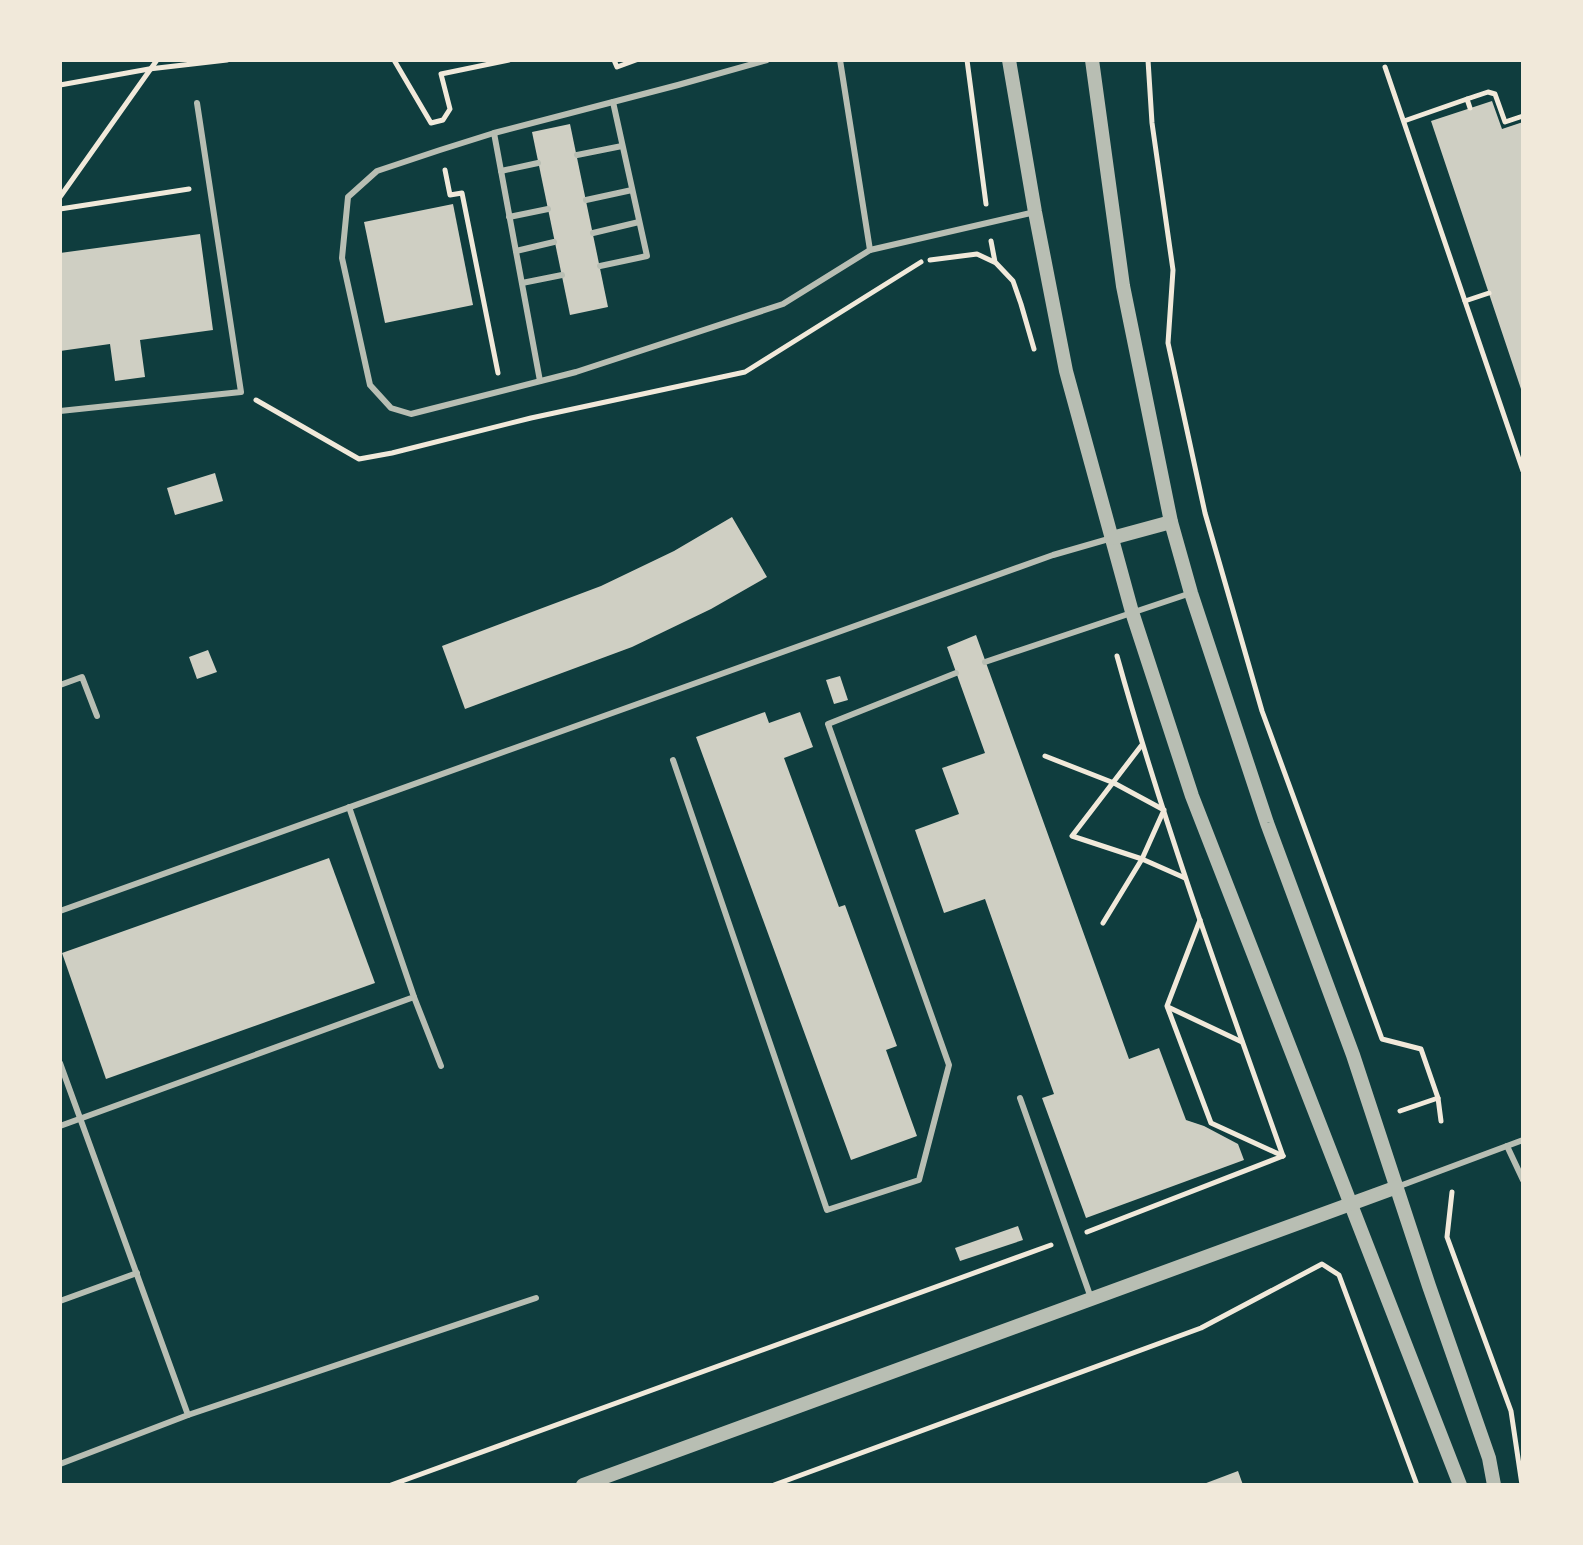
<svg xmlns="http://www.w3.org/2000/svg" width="1583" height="1545" viewBox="0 0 1583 1545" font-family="'PT Sans Narrow',sans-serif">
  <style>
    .building { fill: #cfcfc3 }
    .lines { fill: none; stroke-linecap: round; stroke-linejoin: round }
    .path { stroke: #f1e9da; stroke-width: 5 }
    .service { stroke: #b8beb3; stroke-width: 6 }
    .tertiary { stroke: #b8beb3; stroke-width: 14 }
  </style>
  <rect width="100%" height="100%" fill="#0f3d3e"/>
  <g class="building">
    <path d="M1492 101 1502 129 1523 122 1522 392 1431 121Z"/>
    <path d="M570 124 608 307 570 315 532 132Z"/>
    <path d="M453 204 473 305 385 323 364 222Z"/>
    <path d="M200 234 213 330 140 340 145 377 115 381 110 344 60 351V253Z"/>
    <path d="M215 473 223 501 175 515 167 488Z"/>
    <path d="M732 517 767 577 711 609 632 647 465 709 442 646 601 586 674 551Z"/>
    <path d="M976 635 1129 1059 1159 1048 1186 1120 1204 1126 1238 1144 1244 1160 1086 1218 1042 1098 1054 1094 985 899 944 913 915 830 959 814 942 768 985 753 947 647Z"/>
    <path d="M208 650 217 672 197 679 189 657Z"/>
    <path d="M840 676 848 700 834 704 826 680Z"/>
    <path d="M765 712 769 723 800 712 813 747 784 758 839 907 845 905 897 1046 886 1050 917 1136 851 1160 696 737Z"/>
    <path d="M329 858 375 983 106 1079 62 953Z"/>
    <path d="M1018 1226 1023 1240 960 1261 955 1248Z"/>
    <path d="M1238 1471 1243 1485H1201Z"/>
  </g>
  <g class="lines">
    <g class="path">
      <path d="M394 60 431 123 443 120 450 109 441 74 509 60"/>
      <path d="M614 60 617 67 636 60"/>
      <path d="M967 60 986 204"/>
      <path d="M1148 60 1152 123 1173 270 1168 343 1205 513 1262 711 1382 1039 1421 1049 1438 1098"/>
      <path d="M1385 67 1523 471"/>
      <path d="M60 85 149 69 227 60"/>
      <path d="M1467 99 1488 92 1495 94 1505 122 1523 116"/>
      <path d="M1404 121 1467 99 1470 108"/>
      <path d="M445 170 450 195 462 193 498 373"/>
      <path d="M60 197 157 60"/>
      <path d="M60 209 189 189"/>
      <path d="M991 241 995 262 1013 281 1021 304 1034 349"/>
      <path d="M930 260 977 254 994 262"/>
      <path d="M1465 301 1489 293"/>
      <path d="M256 400 359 459 392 453 531 418 745 372 921 262"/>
      <path d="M1117 656C1164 825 1224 990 1283 1156"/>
      <path d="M1141 746 1072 836 1142 859 1185 878"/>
      <path d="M1045 756 1114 783 1164 810 1142 859 1103 923"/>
      <path d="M1200 920 1167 1006 1211 1123 1283 1156"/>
      <path d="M1168 1007 1242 1042"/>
      <path d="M1400 1111 1438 1098 1441 1121"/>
      <path d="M1452 1192 1447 1237 1511 1411 1522 1485"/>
      <path d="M1087 1232 1283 1156"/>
      <path d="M391 1485 1051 1245"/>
      <path d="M774 1485 1201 1328 1322 1264 1339 1275 1417 1485"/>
    </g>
    <g class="service">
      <path d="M767 60 678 85 494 133 440 150 377 171 348 197 342 258 370 385 391 408 411 414 576 372 783 304 870 250 1035 212"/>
      <path d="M840 60 870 250"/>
      <path d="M494 133 540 381"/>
      <path d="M577 155 622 146"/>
      <path d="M501 171 538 163"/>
      <path d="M586 200 632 190"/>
      <path d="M509 217 548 209"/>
      <path d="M593 233 639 222"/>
      <path d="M516 251 554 242"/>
      <path d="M600 266 647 256 613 102"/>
      <path d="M522 283 562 275"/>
      <path d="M60 411 241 392 197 103"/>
      <path d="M985 662 1191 593"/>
      <path d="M60 685 82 677 97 716"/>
      <path d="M673 760 827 1210 919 1180 949 1065 828 724 956 673"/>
      <path d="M60 911 1053 555 1112 538"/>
      <path d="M414 997 441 1066"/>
      <path d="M60 1063 188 1415 60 1464"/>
      <path d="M1020 1098 1091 1298"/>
      <path d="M60 1126 414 997 349 807"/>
      <path d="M1507 1146 1523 1180"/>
      <path d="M1397 1187 1523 1140"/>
      <path d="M60 1301 137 1273"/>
      <path d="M188 1415 536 1298"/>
    </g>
    <g class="tertiary">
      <path d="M1009 60 1035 212 1066 371 1132 612 1192 796 1460 1485"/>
      <path d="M1092 60 1123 286 1171 522 1191 593 1267 823 1353 1055 1429 1286 1489 1458 1494 1485"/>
      <path d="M1112 538 1171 522"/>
      <path d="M583 1485 1397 1187"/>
    </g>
  </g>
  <rect width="1583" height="1545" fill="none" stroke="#f1e9da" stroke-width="124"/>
</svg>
